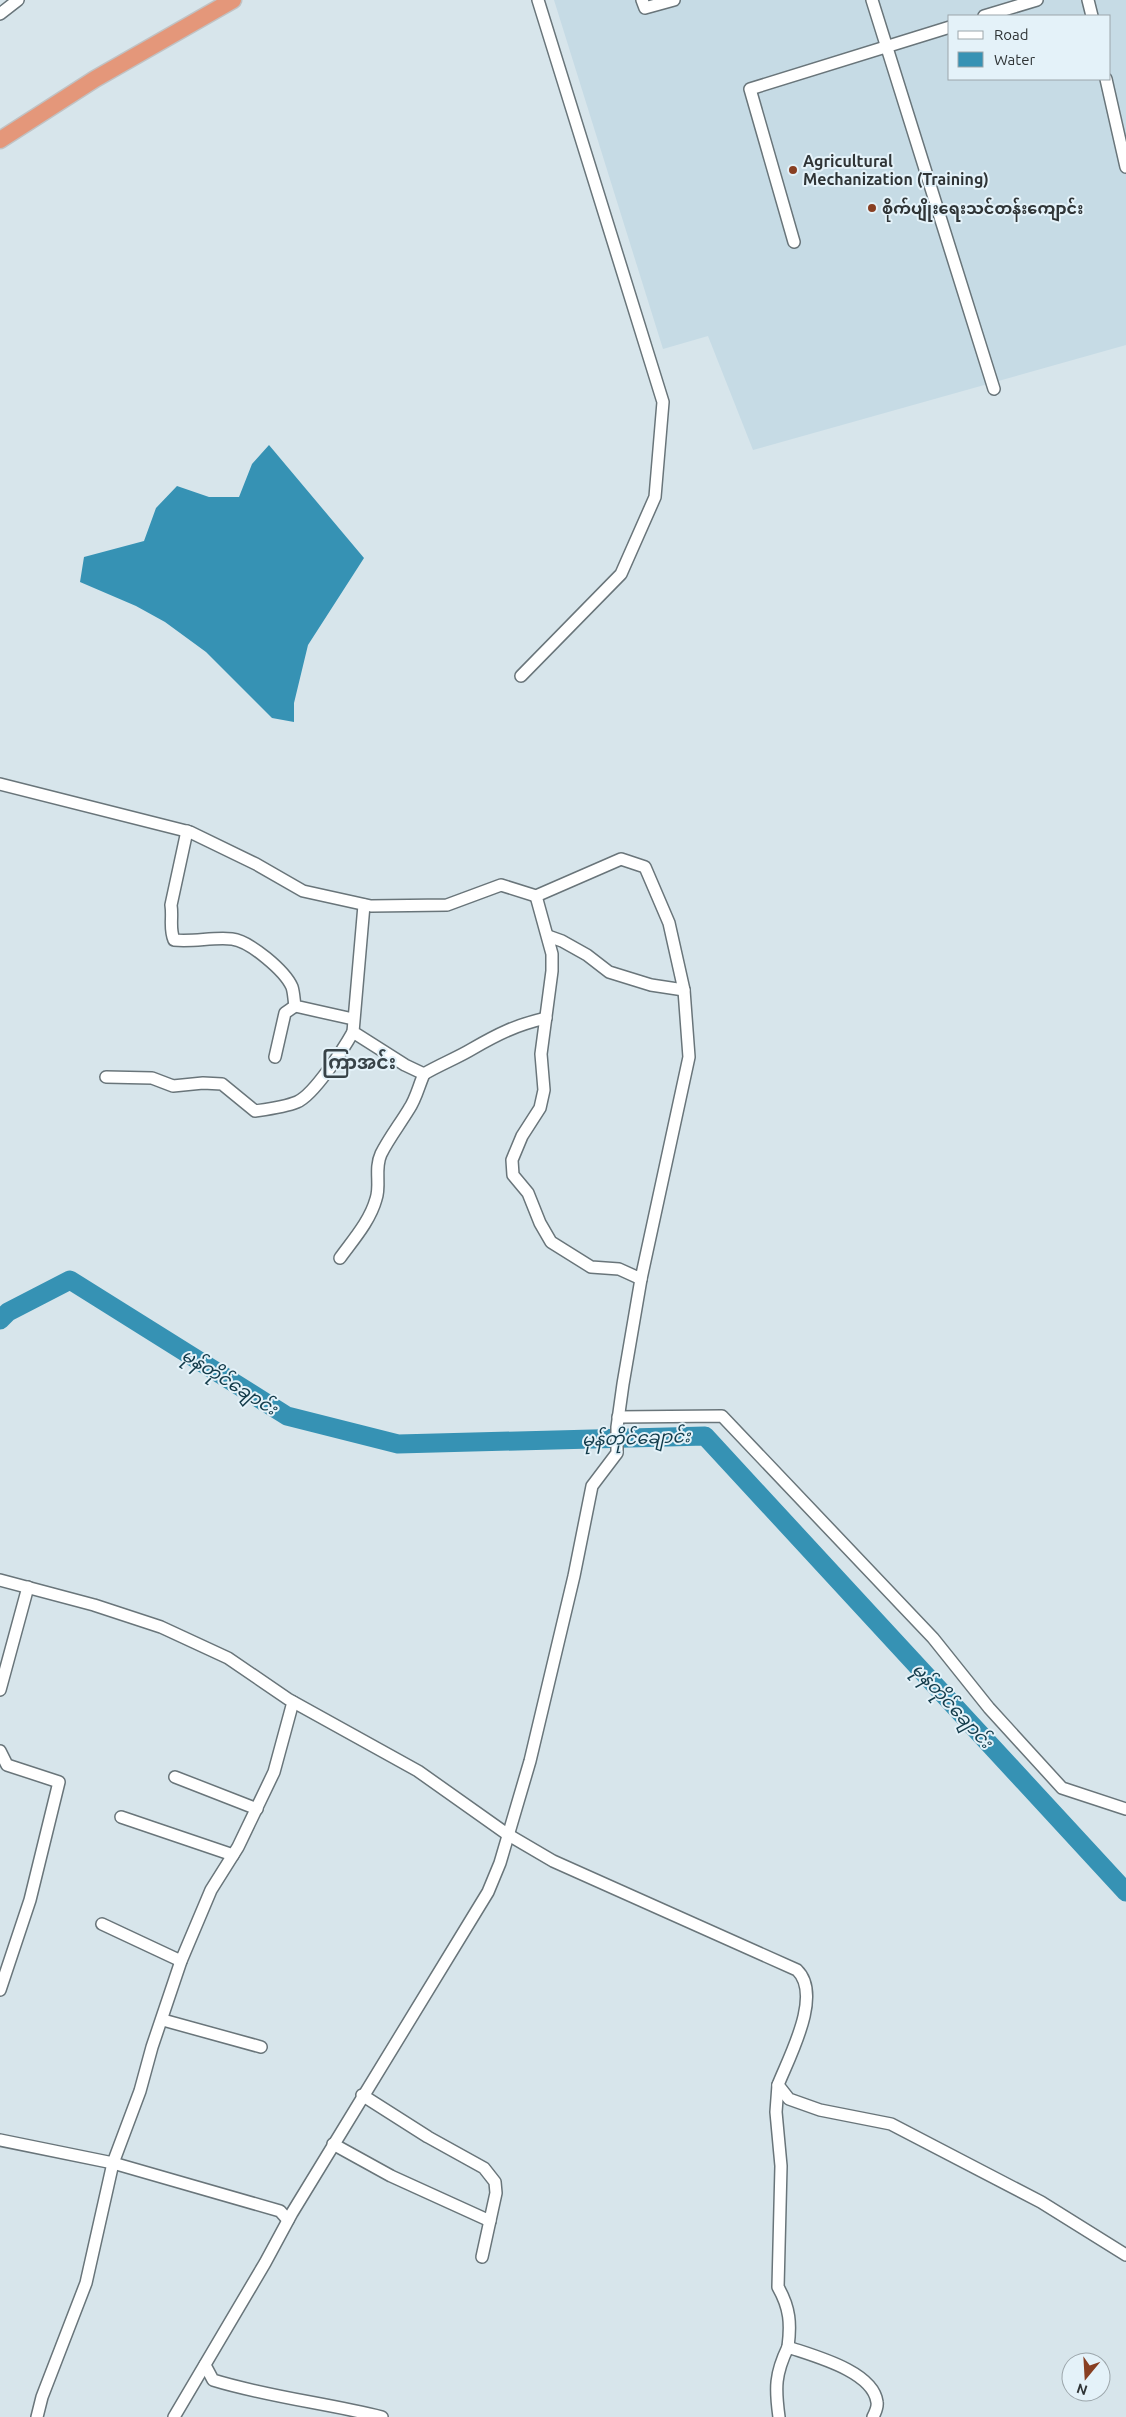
<svg xmlns="http://www.w3.org/2000/svg" width="1126" height="2417" viewBox="0 0 1126 2417" font-family="Ubuntu,'Noto Sans Myanmar',sans-serif">
  <style>
    .built { fill: #c6dbe5; fill-rule: evenodd }
    .water { fill: #3692b4 }
    .lines { fill: none; stroke-linecap: round; stroke-linejoin: round }
    .river { stroke: #3692b4; stroke-width: 19 }
    .minor-casing { stroke: #69757a; stroke-width: 14 }
    .highway-casing { stroke: #c1c2c3; stroke-width: 19 }
    .minor { stroke: #fff; stroke-width: 11 }
    .highway { stroke: #e4977a; stroke-width: 16 }
    .poi-dot { fill: #883f22; stroke: #e4f2f9; stroke-width: 2 }
    .labels { text-anchor: middle; dominant-baseline: central; stroke-width: 4; stroke-linejoin: round; paint-order: stroke }
    .poi-label { font-size: 16px; font-weight: bold; fill: #2f3436; stroke: #e4f2f9; text-anchor: start }
    .water-label { font-size: 18px; font-style: italic; fill: #133b4a; stroke: #e4f2f9 }
    .quarter-label { font-size: 19px; font-weight: bold; fill: #384348; stroke: #e4f2f9 }
  </style>
  <rect width="100%" height="100%" fill="#d7e5eb"/>
  <path class="built" d="M554 0H1126V345L753 450 708 336 663 349ZM950 16H1110V79H950Z"/>
  <path class="water" d="M269 445 364 558 308 645 294 703V722L272 718 206 652 165 622 136 606 80 582 84 557 144 541 156 508 177 486 209 497H239L252 464Z"/>
  <g class="lines">
    <path class="river" d="M0 1320 8 1312 70 1280 287 1416 398 1444 705 1436 1126 1892"/>
    <g class="minor-casing">
      <g id="minor">
        <path d="M642 0 645 8 674 0"/>
        <path d="M872 0 994 389"/>
        <path d="M1088 0 1092 16"/>
        <path d="M0 14 18 0"/>
        <path d="M984 16 1037 0"/>
        <path d="M1106 79 1126 167"/>
        <path d="M794 242 750 89 950 27"/>
        <path d="M521 676 621 574 655 497 663 402 538 0"/>
        <path d="M0 784 190 832 256 864 303 891 371 906 447 905 501 885 536 896 621 859 645 867 669 923 684 990 689 1057 641 1279 623 1384 617 1427V1453L592 1486 574 1576 530 1761 500 1863 488 1892 292 2213 265 2263 174 2417"/>
        <path d="M187 831 171 905C173 918 169 928 174 940 194 942 213 937 232 939 250 941 285 971 292 987 294 993 294 1001 295 1006L353 1019"/>
        <path d="M536 896 552 954V971L541 1054 544 1090 540 1108 522 1136 512 1160 513 1175 528 1193 540 1223 551 1242 591 1267 619 1269 641 1279"/>
        <path d="M364 905 353 1032 405 1065 424 1074C439 1065 457 1058 472 1049 498 1034 516 1025 546 1018"/>
        <path d="M548 936 562 941 587 955 609 972 651 985 684 990"/>
        <path d="M275 1057 285 1013 295 1006"/>
        <path d="M106 1077 152 1078 173 1086 203 1083 222 1084 255 1111C269 1109 285 1107 297 1102 314 1095 344 1048 353 1032"/>
        <path d="M340 1258C353 1240 370 1221 376 1199 381 1185 374 1169 381 1154 389 1138 400 1124 409 1109 416 1099 419 1085 424 1074"/>
        <path d="M618 1417 722 1416 933 1638 989 1708 1062 1788 1126 1809"/>
        <path d="M0 1580 94 1605 161 1627 228 1658 288 1699 418 1771 507 1834 553 1861 797 1970C823 1995 789 2057 778 2085L789 2099 820 2110 891 2124 1041 2202 1126 2255"/>
        <path d="M0 1690 28 1587"/>
        <path d="M0 1751 7 1765 59 1782 30 1900 0 1990"/>
        <path d="M175 1777 257 1809"/>
        <path d="M121 1817 233 1855"/>
        <path d="M102 1924 181 1961"/>
        <path d="M163 2020 261 2047"/>
        <path d="M778 2085 776 2112 781 2166 778 2287C790 2308 791 2324 788 2347 814 2356 873 2371 877 2402 878 2407 875 2413 873 2417"/>
        <path d="M362 2095 428 2137 484 2168 495 2182 496 2193 482 2257"/>
        <path d="M0 2140 113 2163 280 2211 288 2220"/>
        <path d="M333 2144 391 2176 490 2221"/>
        <path d="M205 2365 213 2380C268 2397 326 2403 382 2417"/>
        <path d="M37 2417 42 2397 86 2283 113 2163 140 2091 152 2047 181 1961 211 1890 238 1847 274 1772 293 1702"/>
        <path d="M779 2417C775 2388 775 2374 788 2347"/>
      </g>
    </g>
    <g class="highway-casing">
      <path id="highway" d="M0 140 95 79 233 0"/>
    </g>
    <use href="#minor" class="minor"/>
    <use href="#highway" class="highway"/>
  </g>
  <g class="poi-dot">
    <circle cx="793" cy="170" r="5"/>
    <circle cx="872" cy="208" r="5"/>
  </g>
  <g class="labels">
    <g class="poi-label">
      <text x="803" y="161">Agricultural<tspan x="803" dy="18">Mechanization (Training)</tspan></text>
      <text x="882" y="208">စိုက်ပျိုးရေးသင်တန်းကျောင်း</text>
    </g>
    <g class="water-label">
      <text transform="translate(230 1381) rotate(32)">မုန်တိုင်ချောင်း</text>
      <text transform="translate(636 1437) rotate(-2)">မုန်တိုင်ချောင်း</text>
      <text transform="translate(953 1705) rotate(47)">မုန်တိုင်ချောင်း</text>
    </g>
    <g class="quarter-label">
      <text x="359" y="1062">ကြာအင်း</text>
    </g>
  </g>
  <rect x="948" y="15" width="162" height="65" fill="#e4f2f9" stroke="#9ca6ab"/>
  <rect x="958" y="31" width="25" height="8" fill="#ffffff" stroke="#9ca6ab"/>
  <text x="994" y="40" font-size="15" fill="#2f3436">Road</text>
  <rect x="958" y="52" width="25" height="15" fill="#3692b4" stroke="#9ca6ab"/>
  <text x="994" y="65" font-size="15" fill="#2f3436">Water</text>
  <g transform="translate(1086 2377) rotate(198)"><circle r="24" fill="#e4f2f9" stroke="#9ca6ab"/>
  <path d="M0-4L9 19L0 12L-9 19Z" fill="#883f22"/>
  <text y="-8" font-size="14" font-weight="bold" text-anchor="middle" fill="#2f3436">N</text>
  </g>
</svg>
